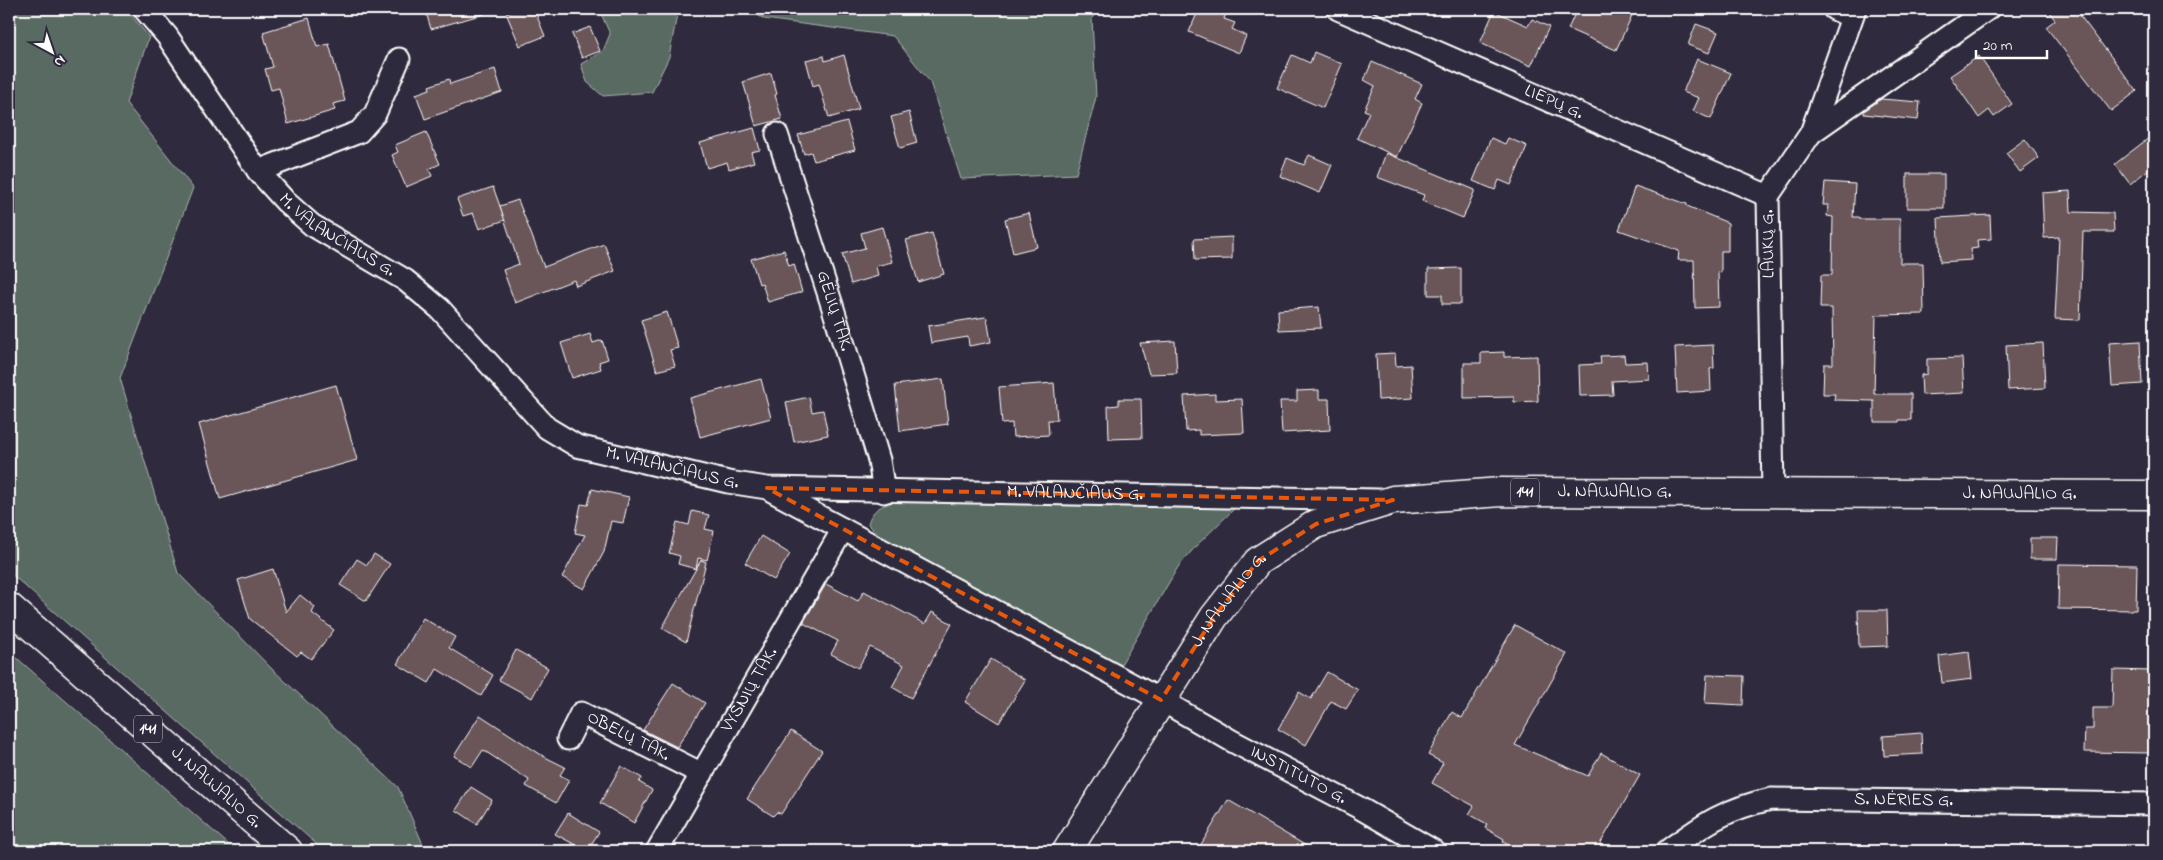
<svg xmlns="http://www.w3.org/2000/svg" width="2163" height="860" viewBox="0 0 2163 860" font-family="'Indie Flower',sans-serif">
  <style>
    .green { fill: #586a62; stroke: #acb4b0 }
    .building { fill: #6b5659; stroke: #fff }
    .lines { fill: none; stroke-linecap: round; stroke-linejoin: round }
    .minor-casing { stroke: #fff; stroke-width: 25 }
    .primary-casing { stroke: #fff; stroke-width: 31 }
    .minor { stroke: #2f2a3d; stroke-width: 21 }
    .primary { stroke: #2f2a3d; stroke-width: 28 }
    .marked { fill: none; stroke: #e8590c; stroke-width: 4; stroke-dasharray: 10 6; stroke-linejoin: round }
    .labels { text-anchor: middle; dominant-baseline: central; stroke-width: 4; stroke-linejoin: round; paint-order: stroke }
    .shield { fill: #2f2a3d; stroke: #c1bfc5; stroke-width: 1 }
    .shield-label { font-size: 16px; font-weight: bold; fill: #fff }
    .street-label { font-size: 18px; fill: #fff; stroke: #2f2a3d }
  </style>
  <rect width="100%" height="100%" fill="#2f2a3d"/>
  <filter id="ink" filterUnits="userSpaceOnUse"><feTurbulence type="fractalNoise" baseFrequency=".02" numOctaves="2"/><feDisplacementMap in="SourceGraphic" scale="10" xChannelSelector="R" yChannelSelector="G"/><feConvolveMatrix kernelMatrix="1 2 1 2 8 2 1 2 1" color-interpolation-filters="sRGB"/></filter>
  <g filter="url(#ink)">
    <g class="green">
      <path d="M9 9H126L149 37 126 103 193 188 120 378 178 573 271 668 398 787 426 851H324L9 572Z"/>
      <path d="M599 9H678L669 57 652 92 603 96 587 82 581 64 603 51 610 34Z"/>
      <path d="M748 9H1096L1092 19 1096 97 1076 174 961 179 930 82 893 36 764 19Z"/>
      <path d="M900 500 1231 507 1234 509 1196 546 1178 567 1120 666 882 538 868 524C872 507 884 505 900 500Z"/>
      <path d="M9 651 236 851H9V712L11 710 9 707Z"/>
    </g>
    <g class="building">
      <path d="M425 9H483L484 14 431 29Z"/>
      <path d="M517 9H534L545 36 520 46 506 13Z"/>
      <path d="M1199 9H1215L1226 13 1224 19 1235 23 1232 29 1246 36 1239 53 1189 32Z"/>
      <path d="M1577 9H1635L1616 50 1568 29Z"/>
      <path d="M2047 9H2075L2137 91 2111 111 2046 27 2055 20Z"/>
      <path d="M1494 11 1528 26 1532 19 1549 27 1531 66 1480 43Z"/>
      <path d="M309 18 317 47 329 44 345 101 333 104 335 110 288 124 279 88 271 90 265 69 273 67 263 32Z"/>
      <path d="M1696 24 1718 32 1709 53 1688 45Z"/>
      <path d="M590 27 600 51 582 58 572 34Z"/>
      <path d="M1314 52 1342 64 1323 108 1277 88 1292 55 1310 63Z"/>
      <path d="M844 55 859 109 829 118 819 84 813 86 806 60 824 56 825 61Z"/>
      <path d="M1979 56 2012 104 1994 117 1989 110 1979 118 1950 76Z"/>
      <path d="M1697 59 1731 73 1711 119 1693 111 1699 98 1683 92Z"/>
      <path d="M1372 62 1422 84 1415 99 1422 103 1397 157 1357 138 1369 112 1364 110 1375 86 1364 80Z"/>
      <path d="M495 69 502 92 425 119 416 94 430 89 429 86 449 79 450 84Z"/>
      <path d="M771 73 777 94 775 95 782 119 756 126 743 82Z"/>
      <path d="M1881 99 1920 102 1918 120 1864 114V111Z"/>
      <path d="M909 112 917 143 900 148 891 117Z"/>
      <path d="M847 122 855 150 814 161 811 152 804 154 798 135Z"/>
      <path d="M754 128 760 150 751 152 754 162 729 169 727 162 707 168 700 143Z"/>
      <path d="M426 132 440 164 429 169 432 176 406 187 392 155 398 152 395 145Z"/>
      <path d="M2154 134V165L2130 184 2115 164Z"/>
      <path d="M1491 138 1505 144 1508 138 1527 146 1511 185 1499 180 1495 190 1473 181Z"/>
      <path d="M2025 139 2039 158 2020 172 2006 153Z"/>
      <path d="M1386 153 1475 190 1463 218 1422 201 1424 195 1377 177Z"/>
      <path d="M1309 155 1332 165 1320 193 1280 176 1287 158 1304 165Z"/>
      <rect x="1907" y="174" width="37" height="34"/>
      <path d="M1825 182 1855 184 1853 217H1859V219H1900V263H1923L1924 314 1876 315 1874 394H1911V420H1899V422H1874V401L1834 400 1835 394H1823L1824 364H1833L1832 308H1820L1821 275H1832L1833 217 1827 216 1828 205H1823Z"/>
      <path d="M1635 186 1687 204V206L1728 223V251H1721V273L1718 272 1719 307 1695 308 1694 260H1678L1679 251 1619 230Z"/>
      <path d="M493 187 505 220 479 229 473 213 463 216 457 199Z"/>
      <path d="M2070 191 2071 212 2113 213 2114 232H2083L2080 320 2055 319 2059 237 2044 238 2042 193Z"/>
      <path d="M518 200 544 267 604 244 615 271 576 286 574 280 515 303 503 270 519 264 500 206Z"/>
      <path d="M1029 213 1037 247 1013 253 1005 219Z"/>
      <path d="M1990 215 1991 239 1977 240 1978 248 1971 249 1972 260 1940 262 1938 218Z"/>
      <path d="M882 227 892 262 876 266 878 276 851 284 842 254 865 248 861 233Z"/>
      <path d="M932 233 944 274 918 282 906 240Z"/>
      <path d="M1232 237V259L1195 260 1194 239Z"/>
      <path d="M784 250 789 266 794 264 802 292 768 302 762 283 759 284 751 259Z"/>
      <path d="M1461 268V304H1442V295H1428V269Z"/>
      <path d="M1319 307 1321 328 1279 330 1278 310Z"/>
      <path d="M667 312 678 348 670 350 675 366 657 371 641 320Z"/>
      <path d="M985 317 987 318 991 342 969 346 968 337 931 343 928 326Z"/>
      <path d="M590 334 593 343 602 340 608 359 599 362 601 369 572 378 561 343Z"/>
      <path d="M1175 341 1177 373 1149 374 1140 343Z"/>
      <path d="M2140 341 2142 384 2112 386 2109 343Z"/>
      <path d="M2043 343 2045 388 2008 390 2006 345Z"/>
      <path d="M1713 345 1714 368 1710 369 1711 391 1677 393 1675 347Z"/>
      <path d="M1504 352V357L1537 356 1538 401 1514 402V397L1464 398V363H1481V353Z"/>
      <path d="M1395 353 1396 366 1411 365 1413 398 1378 400 1376 354Z"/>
      <path d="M1624 355 1625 363 1648 362 1649 379 1612 381 1613 395 1580 396 1579 365 1601 364 1600 356Z"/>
      <path d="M1962 358 1964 393 1922 395 1921 375 1927 374V359Z"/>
      <path d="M761 379 771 418 700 437 690 398Z"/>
      <path d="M943 379 948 424 900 431 895 385Z"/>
      <path d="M1054 383 1057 420H1048L1049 435 1013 437 1012 423 1002 424 999 387Z"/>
      <path d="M336 385 357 460 220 499 199 424Z"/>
      <path d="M1319 390V399H1329L1330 430 1282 433 1280 401H1297V391Z"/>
      <path d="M1215 394V400L1242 399 1244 433 1199 435V430L1186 431 1184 396Z"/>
      <path d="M809 397 812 412 823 410 828 435 794 442 786 402Z"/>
      <path d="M1119 399H1141L1142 438 1109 439 1108 406 1119 405Z"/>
      <path d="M592 489 629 497 623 523 611 521 604 552 584 589 562 577 585 535 575 533 581 504 588 505Z"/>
      <path d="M692 511 709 515 705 529 714 531 707 560 698 558 696 569 678 564 680 556 669 553 677 522 689 525Z"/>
      <path d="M761 536 790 554 774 580 745 563Z"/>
      <path d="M2030 538H2058L2057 559H2030Z"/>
      <path d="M374 554 390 564 366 601 340 585 357 559 367 565Z"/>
      <path d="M701 560 706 562 686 642 662 628Z"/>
      <path d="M2059 564 2137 565 2136 610 2058 609Z"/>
      <path d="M273 569 286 612 300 595 315 607 312 613 334 630 311 659 301 652 297 656 250 619 238 580Z"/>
      <path d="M826 584 858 601 864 591 925 624 932 612 952 624 911 698 892 687 904 665 870 647 858 668 831 654 838 641 803 623Z"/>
      <path d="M1858 610H1887L1888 646 1859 647Z"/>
      <path d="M423 618 455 637 449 648 493 675 481 696 437 669 429 683 397 664Z"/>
      <path d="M1515 625 1567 654 1515 745 1588 776 1601 753 1640 775 1596 851H1519L1503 842 1504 839 1485 828 1487 824 1469 814 1474 806 1432 783 1443 763 1428 755 1452 712 1462 718Z"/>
      <path d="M516 650 548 668 532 698 499 680Z"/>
      <path d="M1969 652 1972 679 1942 683 1939 656Z"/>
      <path d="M991 659 1025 680 999 723 965 702Z"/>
      <path d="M2113 670 2153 671 2151 753 2084 752 2085 729H2093V708H2112Z"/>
      <path d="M1327 672 1358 690 1346 709 1331 701 1306 745 1278 729 1299 692 1311 699Z"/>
      <path d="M1707 675 1744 676 1743 705 1705 703Z"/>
      <path d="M673 683 705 703 677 747 643 730Z"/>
      <path d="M480 715 543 756 565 767 560 775 569 780 556 803 526 786 529 780 483 750 472 767 454 756Z"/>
      <path d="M791 731 822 751 781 814 777 812 773 816 747 799Z"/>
      <path d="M1921 733 1922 754 1884 756 1883 736Z"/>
      <path d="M621 766 642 778 639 782 652 790 634 823 600 803Z"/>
      <path d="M471 787 492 800 477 824 456 810Z"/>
      <path d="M1228 800 1315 851H1197Z"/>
      <path d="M568 813 599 832 587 851 555 834Z"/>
    </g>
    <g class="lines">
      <g class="minor-casing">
        <g id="minor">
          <path id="s1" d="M144 9 167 36 258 171 286 202 312 225 405 280 440 309 547 428 577 446 728 482 767 488 1378 500"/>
          <path id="s2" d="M1338 9 1768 196"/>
          <path d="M1834 9 1851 17"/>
          <path d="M1811 133 1855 9"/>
          <path id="s3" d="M777 134 832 305 879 460 884 492"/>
          <path d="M258 171 359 132 375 114 399 59"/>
          <path id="s4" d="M772 491 1161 700 1232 741 1358 807 1434 851"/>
          <path d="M1773 494 1768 196 1811 133 1988 9"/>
          <path id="s5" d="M568 739 581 713 702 774"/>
          <path id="s6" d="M657 851 843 529"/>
          <path id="s7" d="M1667 851C1704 824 1725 809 1771 799L2154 804"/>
        </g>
      </g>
      <g class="primary-casing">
        <g id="primary">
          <path id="s8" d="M9 607 288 851"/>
          <path id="s9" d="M1067 851 1214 617 1258 561 1316 524 1393 500 1501 492 2154 495"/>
        </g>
      </g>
      <use href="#minor" class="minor"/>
      <use href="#primary" class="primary"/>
    </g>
  </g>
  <path class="marked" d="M767 488 1393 500 1316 524 1258 561 1214 617 1161 700Z"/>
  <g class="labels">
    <g class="shield">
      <rect x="1511" y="478.5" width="28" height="27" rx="4"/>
      <rect x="134" y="715.5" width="28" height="27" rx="4"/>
    </g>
    <g class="shield-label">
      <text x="1525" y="492">141</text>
      <text x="148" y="729">141</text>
    </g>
    <g class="street-label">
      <text stroke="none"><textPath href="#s2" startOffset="235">LIEPŲ G.</textPath></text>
      <text stroke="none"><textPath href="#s1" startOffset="301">M. VALANČIAUS G.</textPath></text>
      <text transform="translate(1769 244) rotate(-91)">LAUKŲ G.</text>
      <text stroke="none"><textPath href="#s3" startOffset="186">GĖLIŲ TAK.</textPath></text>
      <text stroke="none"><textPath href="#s1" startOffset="721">M. VALANČIAUS G.</textPath></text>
      <text stroke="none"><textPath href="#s9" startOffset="719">J. NAUJALIO G.</textPath></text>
      <text stroke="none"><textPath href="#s1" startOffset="1126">M. VALANČIAUS G.</textPath></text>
      <text stroke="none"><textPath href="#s9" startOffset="1124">J. NAUJALIO G.</textPath></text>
      <text stroke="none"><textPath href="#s9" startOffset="299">J. NAUJALIO G.</textPath></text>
      <text stroke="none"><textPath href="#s6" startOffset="186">VYŠNIŲ TAK.</textPath></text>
      <text stroke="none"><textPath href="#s5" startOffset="82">OBELŲ TAK.</textPath></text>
      <text stroke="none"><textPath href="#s4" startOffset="598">INSTITUTO G.</textPath></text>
      <text stroke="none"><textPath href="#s8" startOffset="275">J. NAUJALIO G.</textPath></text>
      <text stroke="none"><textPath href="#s7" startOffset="250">S. NĖRIES G.</textPath></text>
    </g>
  </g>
  <rect width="2163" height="860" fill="none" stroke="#2f2a3d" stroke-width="30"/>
  <rect x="15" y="15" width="2133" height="830" fill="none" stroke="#fff" stroke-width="2" filter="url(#ink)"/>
  <g transform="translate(52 52) rotate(140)" stroke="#2f2a3d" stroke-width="4" paint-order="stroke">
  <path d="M0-4L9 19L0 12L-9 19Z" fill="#ffffff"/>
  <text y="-8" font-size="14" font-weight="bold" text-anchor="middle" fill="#ffffff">N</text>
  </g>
  <path d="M1976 50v8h71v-8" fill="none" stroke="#ffffff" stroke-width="2.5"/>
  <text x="1983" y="50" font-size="15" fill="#ffffff" stroke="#2f2a3d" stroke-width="4" paint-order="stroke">20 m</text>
</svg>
